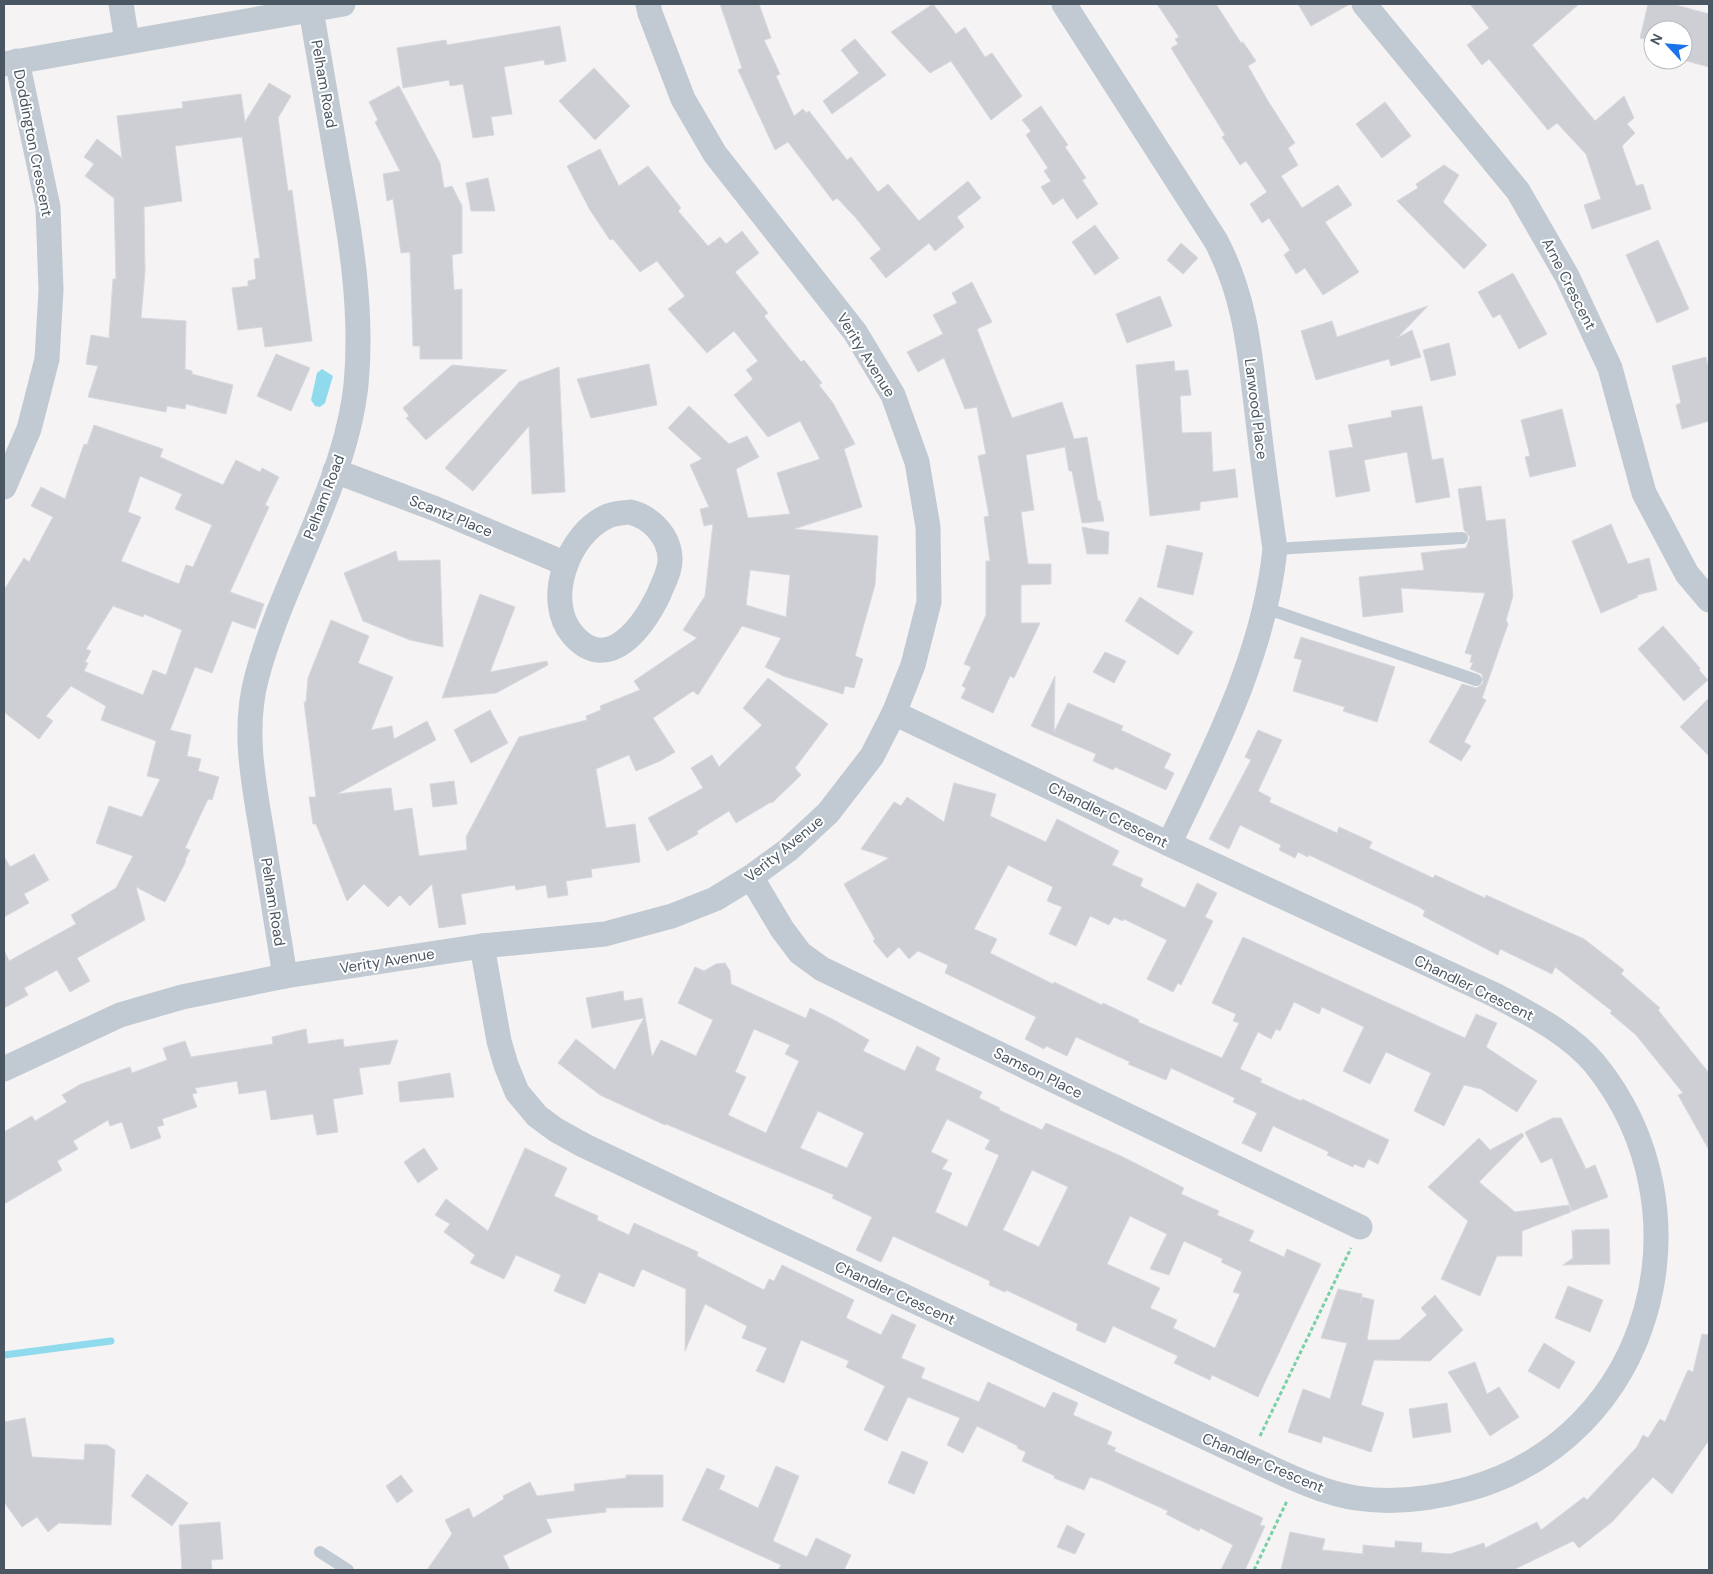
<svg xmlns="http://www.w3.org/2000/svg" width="1713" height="1574" viewBox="0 0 1713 1574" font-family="'DM Sans',sans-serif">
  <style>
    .water { fill: #90daee }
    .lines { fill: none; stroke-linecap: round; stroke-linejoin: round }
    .stream { stroke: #90daee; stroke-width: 7 }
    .building { fill: #cdcfd5; stroke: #d7d9de; fill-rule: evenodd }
    .path { stroke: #7ad0a6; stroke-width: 3; stroke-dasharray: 4 2.5; stroke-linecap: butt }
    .service { stroke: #c1cad2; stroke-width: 12 }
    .minor { stroke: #c1cad2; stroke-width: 25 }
    .labels { text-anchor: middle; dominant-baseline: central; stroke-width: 4; stroke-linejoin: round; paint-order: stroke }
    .street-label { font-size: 15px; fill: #4a5661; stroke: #fff }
  </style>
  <rect width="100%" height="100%" fill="#f5f3f3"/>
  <path class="water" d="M322 369 333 376 325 403 320 407 315 406 311 400 317 373Z"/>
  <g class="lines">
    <path class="stream" d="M4 1355 111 1341"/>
  </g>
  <g class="building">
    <path d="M720 4H759L771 38 764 40 780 74 776 76 794 116 803 109 806 113 809 111 847 160 851 157 878 192 888 184 919 221 968 181 981 198 957 217 964 227 935 251 929 243 886 278 870 258 881 249 855 217 837 198 833 201 788 142 775 150 738 70 742 68Z"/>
    <path d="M933 4 956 34 965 27 985 57 992 53 1022 96 991 120 951 61 930 73 891 32Z"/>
    <path d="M1157 4H1216L1241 43 1243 42 1256 61 1248 66 1268 101 1295 143 1288 148 1298 165 1281 176 1302 208 1338 185 1352 205 1325 222 1359 272 1323 295 1305 268 1296 274 1284 255 1290 250 1269 218 1262 223 1250 204 1267 192 1246 161 1240 165 1222 137 1225 135 1171 48 1178 44 1175 39 1179 37Z"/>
    <path d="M1298 4H1350L1311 26Z"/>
    <path d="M1470 4H1579L1532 45 1595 121 1624 96 1634 118 1627 124 1635 133 1622 146 1636 186 1643 184 1651 209 1592 229 1584 205 1601 199 1586 154 1557 123 1548 130 1489 59 1482 65 1467 45 1489 28Z"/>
    <path d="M1648 4H1672L1709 14V67L1683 60V30H1653V41L1640 38Z"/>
    <path d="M560 26 566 61 545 65 544 60 504 67 512 114 491 117 494 135 473 138 463 84 450 86 449 80 403 88 397 48 446 40 447 45Z"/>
    <path d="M855 39 886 75 832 114 823 101 859 73 841 50Z"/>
    <path d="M594 68 630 106 595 140 559 101Z"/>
    <path d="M269 83 291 96 278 118 288 191 292 190 312 341 265 347 262 327 238 330 232 288 248 286V281L256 279 254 259 260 258 242 137 175 146 182 201 144 207 145 271 141 318 186 321 185 369 192 371V374L233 385 226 414 186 404 185 409 167 406 166 412 88 397 98 366 86 364 91 335 109 338 113 279H116L114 198 85 176 94 164 84 157 97 139 122 158 117 116 183 108 182 102 241 94 245 122Z"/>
    <path d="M399 86 440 163 444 188 452 186 462 206V253L452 255 454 290 462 289V359H420V346H413L410 252 401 253 393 199 387 201 383 174 400 171 375 122 378 120 369 102Z"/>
    <path d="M1385 102 1411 136 1382 158 1356 124Z"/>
    <path d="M1041 106 1068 145 1065 147 1086 178 1082 180 1098 204 1077 219 1063 198 1053 205 1041 187 1051 181 1044 171 1048 168 1026 135 1031 131 1022 120Z"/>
    <path d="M600 149 619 186 648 166 681 208 678 211 708 246 720 237 726 244 742 231 759 253 735 272 768 313 764 316 801 362 804 360 822 383 819 385 833 403 855 444 844 449 862 507 794 529 878 536 875 585 855 656 863 659 854 688 845 686 843 694 783 676 765 667 781 638 742 626 698 695 693 691 653 718 675 752 660 761 636 771 629 755 596 769 606 828 635 824 640 862 591 869 592 877 566 881 568 895 548 898 546 885 516 890 515 885 461 894 466 924 439 928 432 884 410 906 400 895 388 907 364 884 347 901 316 824H313L309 797H316L304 702H306L308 678 331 620 369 636 358 663 393 677 371 730 392 726 394 739 427 721 436 740 337 794 391 788 394 811 412 808 419 856 467 850 466 837 519 737 587 720 586 716 601 710 600 706 640 690 634 681 697 638 683 630 705 596 713 524 704 526 700 509 709 507 690 465 702 459 668 428 689 406 729 444 747 436 759 457 736 469 748 518 790 514 777 473 820 459 800 421 768 437 734 395 753 379 746 370 758 361 734 331 707 353 668 309 685 296 657 261 640 272 613 239 610 240 590 210 567 166ZM750 570 790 575 786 617 746 605Z"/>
    <path d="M1444 165 1459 175 1443 202 1487 245 1464 269 1397 201 1418 188 1416 184Z"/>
    <path d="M488 178 495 211H471L466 183Z"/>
    <path d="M1095 225 1119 258 1095 275 1072 242Z"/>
    <path d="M1658 240 1689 309 1657 323 1626 255Z"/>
    <path d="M1181 243 1198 258 1183 274 1167 260Z"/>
    <path d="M1513 273 1547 334 1519 349 1500 314 1493 318 1478 292Z"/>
    <path d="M972 282 992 322 977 329 1012 418 1062 402 1074 439 1087 437 1098 501H1100L1104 521 1082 523 1072 471H1069L1065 447 1026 455 1034 510 1021 512 1028 564H1051V584L1021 585V623H1040L1014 678 1010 676 993 713 961 698 966 688 962 686 971 667 964 664 986 615V561H990L984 517 989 516 978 456 986 454 977 407 965 409 944 358 918 372 907 352 943 334 933 315 957 303 952 293Z"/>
    <path d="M1160 296 1172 326 1127 343 1116 314Z"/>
    <path d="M1428 306 1397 338 1412 330 1421 357 1391 366 1389 359 1316 380 1301 331 1332 321 1337 337Z"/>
    <path d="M1449 343 1456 375 1431 381 1423 350Z"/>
    <path d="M276 354 310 368 291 411 257 396Z"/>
    <path d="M1706 357 1709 371V421L1682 429 1676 405 1681 403 1672 366Z"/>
    <path d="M1174 361 1175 371 1188 370 1191 395 1180 396 1182 433 1211 432 1213 472 1235 469 1238 497 1200 502V510L1150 516 1136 365Z"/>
    <path d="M649 364 657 405 591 418 577 379Z"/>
    <path d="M452 365 507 370 426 440 406 418 409 416 403 408Z"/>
    <path d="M559 367 565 492 532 494 529 426 473 491 445 468 519 382Z"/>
    <path d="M1422 406 1432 460 1443 458 1450 497 1416 503 1407 452 1364 460 1370 491 1336 497 1329 451 1353 447 1348 425 1392 417 1391 411Z"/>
    <path d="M1562 409 1576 466 1530 477 1525 457 1530 456 1521 420Z"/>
    <path d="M94 425 163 449 160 457 223 485 236 460 260 472 262 468 279 477 265 505 269 507 230 592 264 604 255 629 232 621 212 673 195 667 170 730 191 735 187 756 201 759 198 771 219 777 212 800 208 799 185 848 190 850 185 860 186 861 165 902 136 887 145 920 77 958 90 981 70 992 57 970 24 988 28 995 4 1008V950L9 961 76 924 71 915 116 888 133 856 96 843 109 806 142 817 160 779 147 776 156 741 101 720 106 706 71 686 46 716 53 721 39 739 4 712V590L24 558 29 562 53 517 31 506 41 487 65 499 84 444 87 445ZM140 476 182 494 175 509 212 525 193 567 186 565 179 584 121 561 141 517 128 512ZM113 606 143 617 144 614 182 630 166 675 153 670 143 695 84 671 88 663 85 662 91 651 86 649Z"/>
    <path d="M1481 486 1486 521 1505 519 1513 596 1506 620 1508 624 1482 698 1486 700 1464 742 1471 746 1461 761 1429 742 1462 684 1477 688 1483 683 1482 674 1470 669 1473 663 1470 662 1472 655 1465 653 1485 593 1401 588 1403 612 1363 617 1359 577 1424 570 1421 553 1466 548 1470 537 1464 530 1458 489Z"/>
    <path d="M1611 524 1628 564 1649 558 1657 590 1637 595 1638 597 1601 613 1572 541Z"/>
    <path d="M1082 527 1109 532 1108 554H1087Z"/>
    <path d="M1167 545 1203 553 1193 595 1157 587Z"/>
    <path d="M396 551 398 561 440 560 443 647 410 640 363 621 344 573Z"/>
    <path d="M480 594 515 607 490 672 547 661 548 665 496 693 442 698Z"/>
    <path d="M1140 597 1193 632 1178 655 1125 621Z"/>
    <path d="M1663 626 1700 668 1699 670 1708 680 1684 701 1638 649Z"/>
    <path d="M1301 637 1395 667 1377 722 1343 711 1345 707 1293 691 1302 660 1294 658Z"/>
    <path d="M1105 652 1126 661 1114 683 1093 672Z"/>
    <path d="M1055 676 1054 732 1068 703 1123 726 1121 730 1171 754 1164 768 1174 773 1166 790 1115 767 1113 770 1093 761 1096 754 1031 726Z"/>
    <path d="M768 678 828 724 795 768 801 775 772 803 771 802 736 823 729 811 697 831 698 834 667 851 648 818 703 788 691 768 712 755 719 767 762 725 743 708Z"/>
    <path d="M1709 698V756L1680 727Z"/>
    <path d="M490 710 508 743 471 763 454 730Z"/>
    <path d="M1258 730 1282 740 1258 791 1271 798 1269 802 1337 833 1339 827 1372 842 1369 848 1433 878 1435 875 1485 898 1486 895 1584 939 1624 970 1621 974 1660 1008 1658 1010 1709 1073V1150L1678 1095 1683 1093 1636 1035 1610 1013 1612 1011 1555 967 1552 974 1500 949 1498 955 1423 916 1425 911 1419 907 1309 855 1308 857 1298 852 1295 858 1279 850 1281 845 1240 825 1229 849 1209 839 1251 760 1245 757Z"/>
    <path d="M454 781 457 804 433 807 430 784Z"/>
    <path d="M954 783 996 794 990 816 1046 842 1057 819 1119 851 1112 865 1143 879 1140 886 1185 908 1197 883 1217 893 1205 917 1213 921 1181 985 1178 983 1173 992 1147 979 1167 940 1124 919 1123 921 1114 917 1109 925 1090 916 1076 946 1049 934 1062 907 1047 901 1053 887 1008 865 974 929 997 939 990 953 1053 984 1054 982 1102 1005 1103 1003 1139 1020 1138 1022 1222 1058 1239 1023 1233 1021 1236 1014 1212 1003 1243 937 1465 1038 1476 1014 1497 1023 1486 1047 1537 1081 1517 1112 1481 1089 1464 1085 1444 1126 1414 1111 1431 1073 1386 1052 1370 1084 1343 1071 1364 1027 1322 1007 1319 1014 1294 1002 1280 1031 1276 1029 1271 1039 1258 1032 1240 1069 1262 1079 1260 1082 1301 1101 1302 1099 1389 1140 1378 1164 1368 1159 1364 1168 1354 1164 1353 1167 1327 1155 1329 1152 1273 1126 1261 1152 1242 1143 1257 1113 1233 1102 1235 1098 1171 1068 1166 1080 1128 1064 1130 1062 1076 1037 1067 1056 1046 1046 1044 1049 1025 1039 1036 1017 945 973 948 965 918 951 909 959 899 947 887 958 873 941 875 939 844 884 889 858 861 849 894 802 901 806 907 797 944 822Z"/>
    <path d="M34 854 49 880 24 894 29 903 4 917V856L10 867Z"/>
    <path d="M725 963 730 971 731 984 803 1017 806 1018 810 1008 834 1020 869 1040 863 1051 905 1071 917 1046 940 1058 935 1070 982 1092 979 1098 1000 1108 999 1110 1042 1130 1046 1123 1123 1157 1184 1188 1181 1194 1219 1211 1217 1215 1254 1231 1249 1241 1284 1257 1287 1249 1321 1264 1258 1397 1212 1375 1210 1380 1174 1363 1178 1356 1113 1326 1105 1343 1076 1330 1078 1324 1006 1290 1005 1292 989 1285 990 1281 893 1236 881 1262 856 1250 872 1217 832 1198 834 1195 666 1124 665 1125 600 1095 558 1063 576 1039 615 1070 644 1018 592 1028 586 998 623 991 624 1001 642 998 652 1057 661 1040 696 1056 713 1020 678 1003 695 967 704 971 716 964ZM754 1029 790 1045 785 1054 799 1061 766 1133 728 1115 746 1077 735 1072ZM818 1111 864 1133 847 1168 800 1148ZM947 1119 990 1140 985 1149 999 1155 967 1227 935 1212 952 1173 942 1169 948 1160 931 1152ZM1032 1170 1068 1187 1039 1247 1003 1230ZM1130 1216 1167 1234 1150 1269 1169 1275 1184 1241 1223 1259 1221 1262 1242 1272 1233 1292 1240 1294 1215 1348 1173 1328 1177 1320 1150 1308 1160 1288 1107 1264Z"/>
    <path d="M306 1029 308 1044 343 1039 344 1047 398 1040 390 1064 359 1068 363 1094 333 1099 338 1132 317 1135 313 1114 271 1120 266 1090 239 1094 237 1081 195 1088 197 1093 192 1094 197 1107 162 1119 164 1125 157 1127 161 1138 131 1149 122 1122 110 1126 108 1120 73 1141 78 1149 57 1161 62 1170 4 1204V1132L32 1116 35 1121 67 1102 62 1095 81 1084 130 1067 132 1073 167 1060 163 1048 185 1041 191 1057 273 1044 272 1037Z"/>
    <path d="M450 1073 454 1097 400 1102 398 1082Z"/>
    <path d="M1553 1118H1561L1586 1169 1595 1165 1608 1197 1572 1211 1552 1158 1541 1163 1525 1132Z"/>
    <path d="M1522 1133 1524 1136 1479 1182 1515 1212 1569 1205 1571 1212 1522 1231V1256H1497L1480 1296 1441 1279 1468 1221 1428 1187 1479 1138 1490 1150Z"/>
    <path d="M424 1148 438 1169 418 1183 404 1162Z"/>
    <path d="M525 1148 567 1168 554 1196 598 1216 597 1220 629 1235 634 1223 698 1252 697 1256 764 1290 769 1279 774 1281 782 1265 854 1300 846 1318 881 1335 892 1314 916 1325 901 1358 925 1368 921 1378 979 1402 988 1382 1045 1408 1053 1392 1078 1403 1073 1415 1112 1432 1107 1444 1116 1448 1114 1451 1263 1518 1260 1525 1265 1526 1245 1570H1221L1233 1545 1200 1528 1199 1531 1166 1514 1168 1511 1102 1481 1090 1477 1084 1490 1054 1478 1055 1476 1022 1461 1026 1452 1017 1448 1018 1446 977 1426 963 1453 947 1445 960 1418 908 1397 887 1441 864 1430 885 1386 846 1367 849 1361 801 1340 784 1383 756 1371 767 1348 742 1338 747 1326 705 1304 685 1351 686 1289 642 1269 634 1287 599 1272 585 1304 554 1291 561 1275 516 1255 504 1279 470 1263 475 1255 444 1232 450 1224 435 1215 446 1199 488 1231Z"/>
    <path d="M1609 1229 1610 1264 1563 1265 1573 1258 1572 1230 1575 1233 1574 1230Z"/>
    <path d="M1568 1286 1603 1300 1590 1332 1555 1318Z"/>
    <path d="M1338 1289 1362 1294 1360 1304 1362 1297 1374 1300 1367 1340H1399L1427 1315 1421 1308 1435 1295 1463 1330 1430 1361 1374 1360 1361 1405 1384 1413 1371 1452 1323 1436 1321 1443 1288 1432 1303 1389 1330 1399 1347 1343 1321 1338Z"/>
    <path d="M1702 1334 1709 1335V1440L1672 1494 1653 1477 1612 1522 1579 1548 1573 1541 1513 1570H1281L1290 1532 1325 1539 1322 1550 1363 1554V1545L1395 1548V1541L1422 1543 1421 1552 1450 1554 1484 1543 1485 1548 1537 1522 1541 1530 1584 1497 1587 1500 1637 1447 1643 1435 1648 1438 1660 1419 1665 1422 1688 1370 1693 1372Z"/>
    <path d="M1544 1343 1575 1362 1559 1389 1528 1371Z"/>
    <path d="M1475 1362 1487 1394 1499 1387 1519 1417 1490 1436 1448 1372Z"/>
    <path d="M1447 1403 1451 1432 1413 1438 1409 1409Z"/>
    <path d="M25 1418 32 1457 84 1460 85 1444 107 1445 115 1450 111 1525 59 1523 48 1532 37 1517 22 1527 4 1502V1422Z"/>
    <path d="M902 1451 928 1462 914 1494 888 1483Z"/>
    <path d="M776 1466 799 1476 773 1541 807 1557 816 1538 851 1555 844 1570H778L781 1565 682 1520 707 1468 725 1476 719 1489 758 1508Z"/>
    <path d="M147 1474 188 1503 172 1526 131 1496Z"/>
    <path d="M401 1475 413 1491 397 1503 386 1486Z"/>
    <path d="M626 1475H663V1507L606 1508V1512L546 1519 552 1532 503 1556 510 1570H427L452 1534 445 1520 469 1508 473 1518 504 1499 503 1496 530 1482 537 1496 575 1491 574 1484 626 1478Z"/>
    <path d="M220 1522 223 1559 211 1560 212 1570H182L179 1525Z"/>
    <path d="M1067 1525 1085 1534 1075 1554 1057 1547Z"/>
  </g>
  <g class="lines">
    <g class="path">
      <path d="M1260 1436 1351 1248"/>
      <path d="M1254 1570 1287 1501"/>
    </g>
    <g class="service">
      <path d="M1275 549 1462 538"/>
      <path d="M1265 608 1476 680"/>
      <path d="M320 1552 348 1570"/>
    </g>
    <g class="minor">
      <path d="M121 4 127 41"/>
      <path d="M1064 4 1216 241C1247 300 1250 357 1258 421 1263 464 1269 507 1275 549 1264 655 1214 750 1169 844"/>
      <path d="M1364 4 1518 191 1567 276 1610 368 1644 493 1687 574 1709 600"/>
      <path d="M4 64 343 4"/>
      <path d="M335 471 436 509 566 564"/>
      <path d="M4 487 29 429 47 359 51 290 48 207 17 61"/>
      <path d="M630 512C651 517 669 536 670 558 671 570 663 583 659 594 644 625 609 676 573 635 543 601 568 533 608 516 615 513 623 513 630 512Z"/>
      <path d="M751 877 782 929 800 953 822 969 1360 1227"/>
      <path d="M482 946 499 1041 506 1065 517 1092 537 1116 556 1130 583 1145 707 1204 1284 1474C1307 1484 1330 1494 1356 1498 1393 1504 1431 1499 1468 1489 1654 1437 1713 1210 1595 1064 1569 1033 1530 1014 1495 995L1169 844 894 713"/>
      <path d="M285 976C278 931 270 885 263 839 254 785 242 730 257 676 283 579 345 485 356 385 363 312 351 238 338 167 329 115 320 63 311 10"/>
      <path d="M4 1069 120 1015 182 997 285 976 482 946 605 934 672 916 715 899 751 877 788 850 828 813 872 756 894 713 913 665 929 602 928 527 917 462 893 395 855 332 715 154 683 99 650 13 648 4"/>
    </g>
  </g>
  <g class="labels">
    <g class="street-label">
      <text transform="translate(324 84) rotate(80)">Pelham Road</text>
      <text transform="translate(33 143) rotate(79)">Doddington Crescent</text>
      <text transform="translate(1569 284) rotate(63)">Arne Crescent</text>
      <text transform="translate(866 355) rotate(58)">Verity Avenue</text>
      <text transform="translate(1256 409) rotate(83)">Larwood Place</text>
      <text transform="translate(324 497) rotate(-69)">Pelham Road</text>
      <text transform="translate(451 516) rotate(22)">Scantz Place</text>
      <text transform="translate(1108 815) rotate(26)">Chandler Crescent</text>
      <text transform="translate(784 849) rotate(-39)">Verity Avenue</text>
      <text transform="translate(273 902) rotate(81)">Pelham Road</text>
      <text transform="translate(387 961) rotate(-9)">Verity Avenue</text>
      <text transform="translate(1474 988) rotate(26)">Chandler Crescent</text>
      <text transform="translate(1038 1073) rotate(26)">Samson Place</text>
      <text transform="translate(895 1293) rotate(25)">Chandler Crescent</text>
      <text transform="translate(1263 1463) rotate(23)">Chandler Crescent</text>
    </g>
  </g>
  <rect width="1713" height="1574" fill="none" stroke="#4a5661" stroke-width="10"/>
  <g transform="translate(1668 45) rotate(296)"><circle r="24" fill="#ffffff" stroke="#b7bbc0"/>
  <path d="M0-4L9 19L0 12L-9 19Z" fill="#1a73e8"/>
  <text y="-8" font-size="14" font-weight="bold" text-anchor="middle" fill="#4a5661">N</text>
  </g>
</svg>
